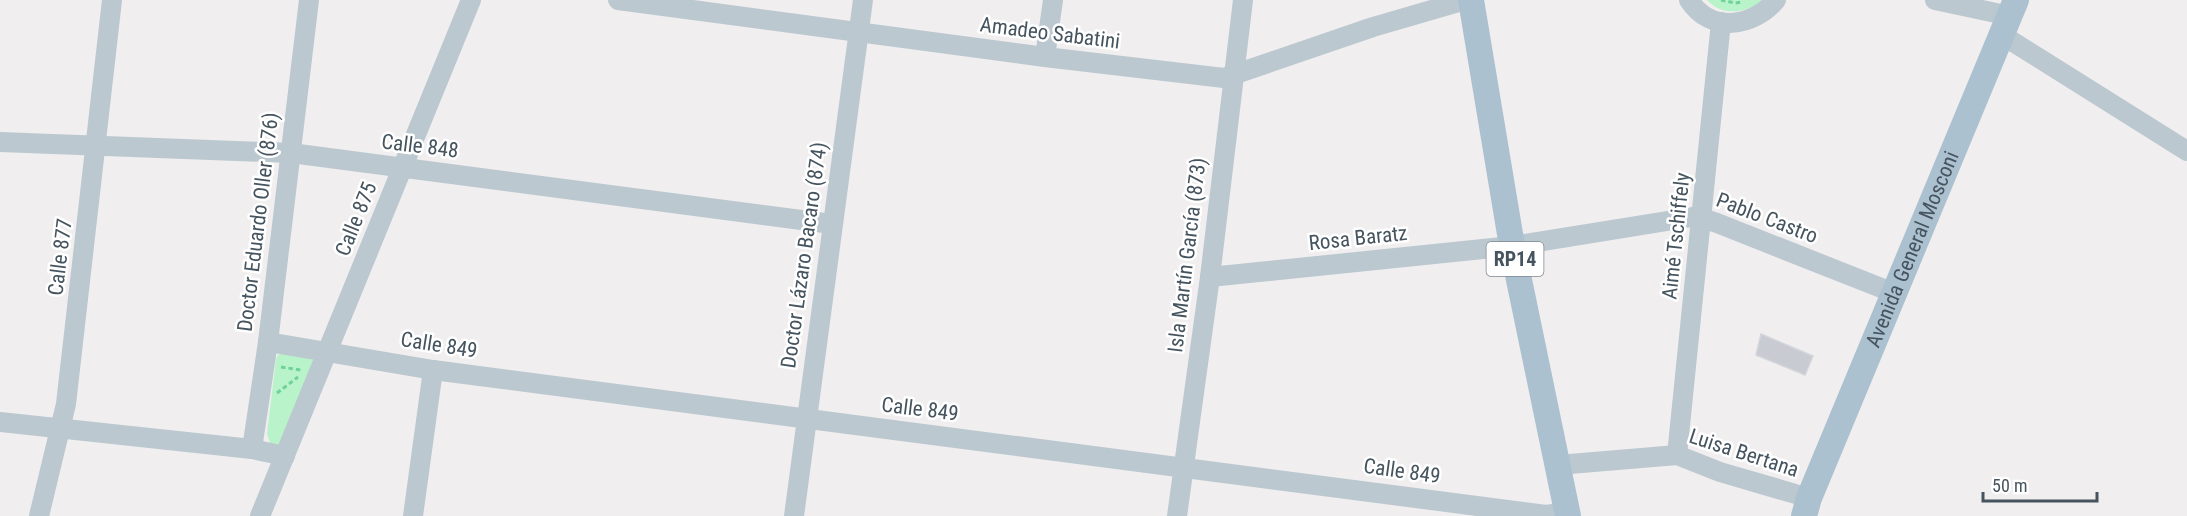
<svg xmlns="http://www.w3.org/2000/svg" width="2187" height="516" font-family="'Roboto Condensed',sans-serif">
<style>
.green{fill:#b9f3ca}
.building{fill:#c8ccd2;stroke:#d2d5db;stroke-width:1.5}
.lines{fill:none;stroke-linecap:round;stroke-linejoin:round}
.path{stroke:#6fd399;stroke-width:3;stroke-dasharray:4.5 3;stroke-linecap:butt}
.minor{stroke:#bbc8cf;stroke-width:20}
.major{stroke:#acc1d0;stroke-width:26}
.labels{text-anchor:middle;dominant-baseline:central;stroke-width:5;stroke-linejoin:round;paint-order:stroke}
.shield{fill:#fff;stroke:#7d878e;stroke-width:1.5}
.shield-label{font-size:20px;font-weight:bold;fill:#45545e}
.street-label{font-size:21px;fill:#45545e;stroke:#fff}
</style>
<rect width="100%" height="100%" fill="#f1eeef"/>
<g class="green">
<path d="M1707 0H1764C1747 12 1724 18 1707 0Z"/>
<polygon points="282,353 311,357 314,362 281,446 270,443 267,434 276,359 278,355"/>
</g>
<polygon class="building" points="1761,334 1813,356 1805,375 1756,355"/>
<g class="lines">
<g class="path">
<polyline points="1721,0 1735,3 1742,2"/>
<polyline points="281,367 301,370"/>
<polyline points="277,393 298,377"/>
</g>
<g class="minor">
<polyline points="618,0 1045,57 1224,78 1373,27 1466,0"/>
<path d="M1689 0C1711 34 1753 27 1776 0"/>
<polyline points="1935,0 2010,16"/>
<polyline points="2002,35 2187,151"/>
<polyline points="1045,57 1053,0"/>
<polyline points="0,142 291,153 832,224"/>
<polyline points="1210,277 1512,246 1692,217 1702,218 1717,223 1894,293"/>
<polyline points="268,342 433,370 1546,515 1567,512"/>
<polyline points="0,422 252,449 285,456"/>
<polyline points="252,449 268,342 309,0"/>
<polyline points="1677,455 1721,22"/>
<polyline points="1558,465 1677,455 1720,472 1809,498"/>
<polyline points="39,516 66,404 112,0"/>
<polyline points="260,516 471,0"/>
<polyline points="413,516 433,370"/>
<polyline points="794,516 863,0"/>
<polyline points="1177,516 1210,277 1243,0"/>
</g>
<g class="major">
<polyline points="1471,0 1512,246 1568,516"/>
<path id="s1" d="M1804 516 1809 498 2016 0"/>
</g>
</g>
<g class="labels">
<rect class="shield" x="1486.5" y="242" width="57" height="34" rx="4.5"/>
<g class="shield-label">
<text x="1515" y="259">RP14</text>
</g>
<g class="street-label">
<text transform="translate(1050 33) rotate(7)">Amadeo Sabatini</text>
<text transform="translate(420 146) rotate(7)">Calle 848</text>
<text transform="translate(1767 218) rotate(21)">Pablo Castro</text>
<text transform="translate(356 219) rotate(-68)">Calle 875</text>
<text transform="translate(258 222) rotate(-83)">Doctor Eduardo Oller (876)</text>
<text transform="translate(1676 236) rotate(-84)">Aimé Tschiffely</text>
<text transform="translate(1358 238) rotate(-6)">Rosa Baratz</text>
<text stroke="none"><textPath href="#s1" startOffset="288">Avenida General Mosconi</textPath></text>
<text transform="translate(804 255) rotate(-82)">Doctor Lázaro Bacaro (874)</text>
<text transform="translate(1187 255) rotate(-83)">Isla Martín García (873)</text>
<text transform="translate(60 257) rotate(-83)">Calle 877</text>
<text transform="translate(439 345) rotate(9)">Calle 849</text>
<text transform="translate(920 409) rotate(7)">Calle 849</text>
<text transform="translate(1744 453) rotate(18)">Luisa Bertana</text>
<text transform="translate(1402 471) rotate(8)">Calle 849</text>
</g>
</g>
<path d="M1983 492v9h114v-9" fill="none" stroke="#45545e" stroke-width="3"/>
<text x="1992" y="492" font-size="18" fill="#45545e" stroke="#ffffff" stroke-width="4.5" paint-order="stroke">50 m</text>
</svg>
